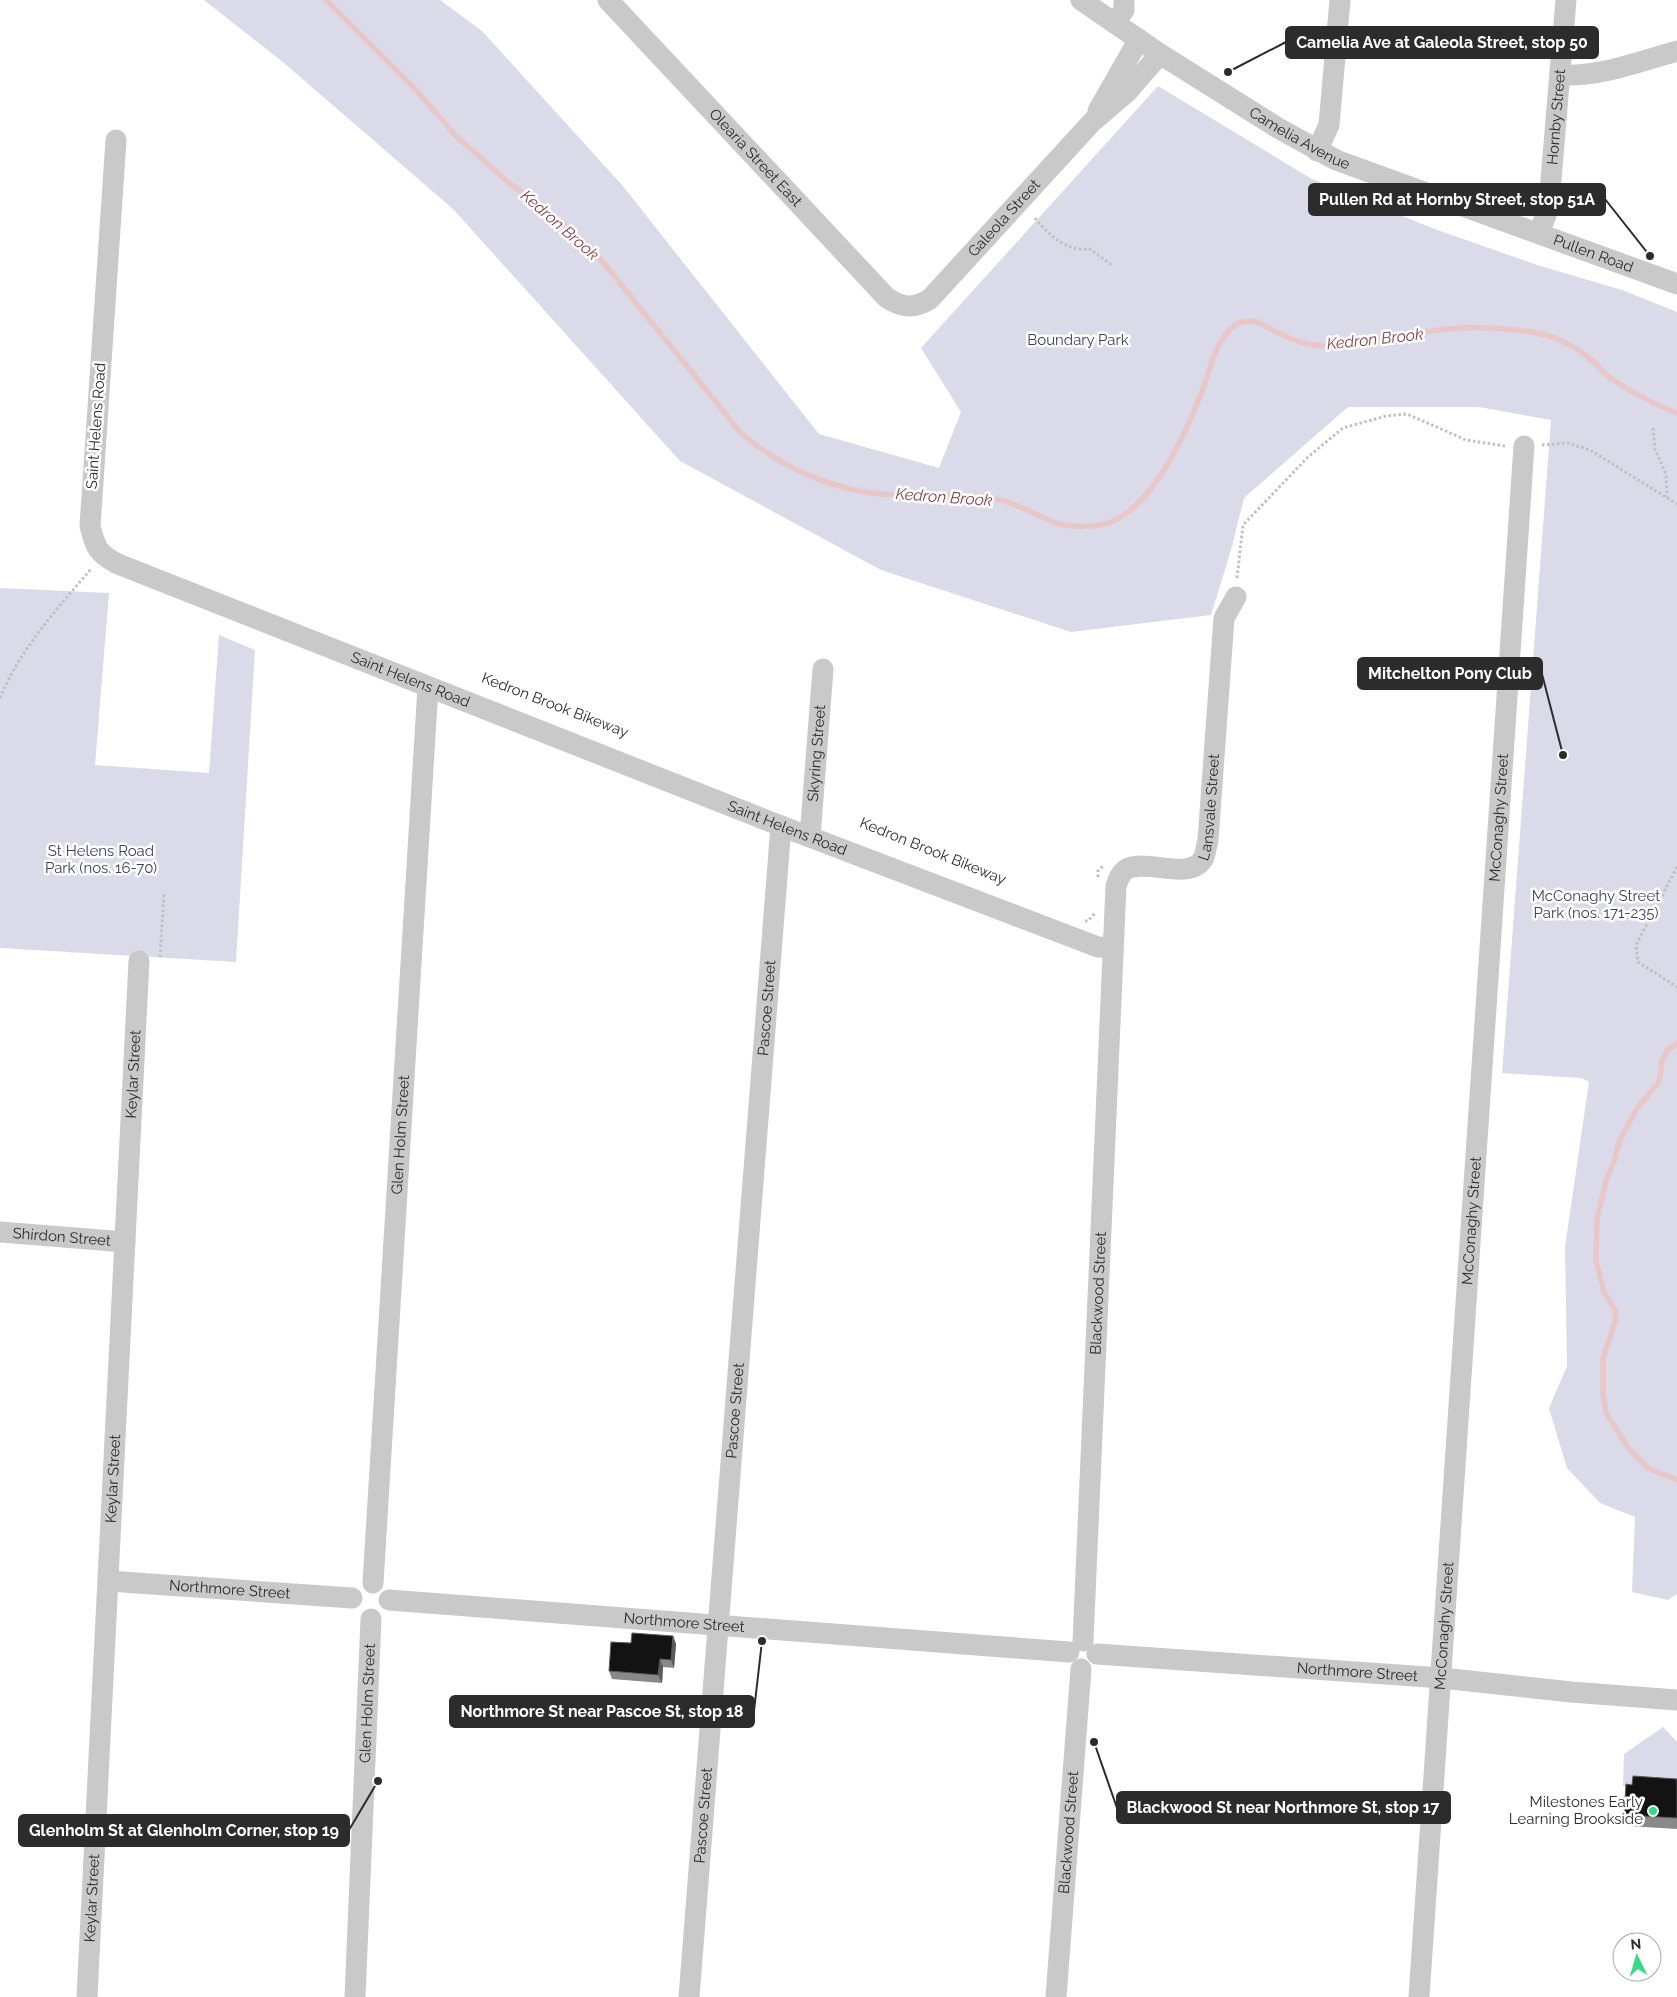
<svg xmlns="http://www.w3.org/2000/svg" width="1677" height="1997" font-family="Raleway,sans-serif">
<style>
.green{fill:#dbdae9}
.lines{fill:none;stroke-linecap:round;stroke-linejoin:round}
.stream{stroke:#e8c7c8;stroke-width:5.5}
.path{stroke:#c0c0c0;stroke-width:3;stroke-dasharray:2.5 2.5;stroke-linecap:butt}
.minor{stroke:#c9c9c9;stroke-width:21}
.wall{fill:#898989}
.shaded-wall{fill:#5a5a5a}
.building{fill:#131313;stroke:#5a5a5a}
.poi-dot{fill:#39d88a;stroke:#fff;stroke-width:2}
.labels{text-anchor:middle;dominant-baseline:central;stroke-width:5;stroke-linejoin:round;paint-order:stroke}
.street-label{font-size:15px;fill:#2c2c2c;stroke:#fff}
.park-label{font-size:15px;fill:#423d64;stroke:#fff}
.poi-label{font-size:15px;fill:#2c2c2c;stroke:#fff;text-anchor:end}
.water-label{font-size:16px;font-style:italic;fill:#884042;stroke:#fff}
.leader{fill:none;stroke:#2c2c2c;stroke-width:2}
.callout-dot{fill:#2c2c2c;stroke:#fff;stroke-width:2}
.callout{fill:#2c2c2c;stroke:#2c2c2c;stroke-width:2}
.callout-label{font-size:16px;text-anchor:middle;font-weight:bold;fill:#fff}
</style>
<rect width="100%" height="100%" fill="#fff"/>
<g class="green">
<polygon points="204,0 440,0 482,31 622,185 819,434 939,468 961,412 921,348 1158,86 1312,179 1432,228 1537,265 1622,290 1677,312 1677,1594 1668,1600 1632,1592 1635,1517 1600,1503 1567,1468 1549,1408 1567,1366 1565,1247 1589,1082 1582,1078 1502,1073 1551,420 1479,407 1348,407 1244,498 1231,550 1211,615 1071,632 881,570 680,461 453,209 284,63"/>
<polygon points="0,588 109,593 95,765 209,773 219,635 255,650 236,962 0,948"/>
<polygon points="1663,1727 1677,1742 1677,1790 1623,1786 1624,1754"/>
</g>
<g class="lines">
<g class="stream">
<path d="M326 0 416 90 456 136 508 182 566 226 594 251 740 432C782 469 838 493 895 495 928 496 961 494 994 499 1015 502 1038 516 1058 524 1073 527 1095 528 1111 522 1153 505 1185 435 1201 394 1210 372 1214 341 1234 326 1240 321 1247 321 1255 321 1274 330 1294 343 1315 345 1350 349 1386 339 1420 333 1458 326 1499 326 1537 333 1555 336 1577 347 1591 360 1598 365 1603 373 1610 378 1632 392 1653 404 1677 413"/>
<polyline points="1677,1043 1667,1051 1662,1061 1659,1082 1637,1108 1619,1142 1615,1159 1606,1181 1597,1219 1596,1260 1604,1292 1615,1310 1616,1319 1603,1358 1603,1394 1606,1413 1629,1449 1648,1468 1677,1480"/>
</g>
<g class="path">
<path d="M1035 218C1049 235 1066 252 1090 249L1113 266"/>
<polyline points="1653,428 1655,449 1666,474 1667,497"/>
<polyline points="1542,445 1568,443 1590,450 1677,504"/>
<polyline points="1237,578 1243,525 1308,457 1343,428 1386,416 1407,414 1466,440 1505,446"/>
<path d="M0 698C20 649 57 609 91 569"/>
<polyline points="1677,867 1636,945 1638,962 1677,987"/>
<polyline points="1098,877 1098,871 1103,866"/>
<polyline points="1085,921 1088,921 1095,913"/>
<polyline points="160,957 164,893"/>
</g>
<g class="minor">
<path id="s1" d="M608 0 887 298C903 308 914 309 930 299L1092 122 1127 92 1160 54"/>
<path id="s2" d="M1081 0 1160 54 1278 128 1336 160 1677 284"/>
<polyline points="1115,23 1124,10 1124,0"/>
<path d="M1560 75C1600 77 1638 62 1677 51"/>
<polyline points="1098,111 1139,39"/>
<path id="s3" d="M116 140 90 526C95 547 98 554 118 564L781 826 1098 947 1113 948"/>
<polyline points="1317,151 1329,125 1340,0"/>
<path id="s4" d="M1539 233 1546 215 1550 192 1566 0"/>
<path id="s5" d="M810 837 823 669"/>
<path id="s6" d="M0 1232 125 1242"/>
<path id="s7" d="M108 1581 352 1598"/>
<path id="s8" d="M373 1583 428 687"/>
<path id="s9" d="M389 1600 1069 1652"/>
<path id="s10" d="M1083 1641 1116 886C1118 880 1120 874 1125 870 1144 857 1189 882 1203 859 1206 854 1206 846 1208 840L1224 618 1236 597"/>
<path id="s11" d="M1097 1654 1442 1678 1571 1692 1677 1700"/>
<path id="s12" d="M87 1997 139 961"/>
<path id="s13" d="M355 1997 371 1619"/>
<path id="s14" d="M689 1997 781 826"/>
<path id="s15" d="M1056 1997 1081 1669"/>
<path id="s16" d="M1419 1997 1524 446"/>
</g>
</g>
<g class="wall">
<polygon points="673,1636 676,1644 674,1668 663,1667 662,1683 612,1679 609,1671 631,1643"/>
<polygon points="1677,1779 1677,1829 1628,1826 1624,1815 1632,1785"/>
</g>
<g class="shaded-wall">
<polygon points="673,1636 676,1644 674,1668 671,1660"/>
<polygon points="660,1659 663,1667 662,1683 658,1675"/>
</g>
<g class="building">
<polygon points="632,1633 673,1636 671,1660 660,1659 658,1675 609,1671 611,1642 631,1643"/>
<polygon points="1633,1776 1677,1779 1677,1818 1624,1815 1626,1784 1632,1785"/>
</g>
<circle class="poi-dot" cx="1653" cy="1811" r="5"/>
<g class="labels">
<g class="street-label">
<text stroke="none"><textPath href="#s4" startOffset="118">Hornby Street</textPath></text>
<text stroke="none"><textPath href="#s2" startOffset="259">Camelia Avenue</textPath></text>
<text stroke="none"><textPath href="#s1" startOffset="216">Olearia Street East</textPath></text>
<text stroke="none"><textPath href="#s1" startOffset="564">Galeola Street</textPath></text>
<text stroke="none"><textPath href="#s2" startOffset="575">Pullen Road</textPath></text>
<text transform="translate(96 426) rotate(-86)">Saint Helens Road</text>
<text stroke="none"><textPath href="#s3" startOffset="751">Saint Helens Road</textPath></text>
<text transform="translate(555 705) rotate(21)">Kedron Brook Bikeway</text>
<text stroke="none"><textPath href="#s5" startOffset="84">Skyring Street</textPath></text>
<text stroke="none"><textPath href="#s10" startOffset="909">Lansvale Street</textPath></text>
<text stroke="none"><textPath href="#s16" startOffset="1182">McConaghy Street</textPath></text>
<text stroke="none"><textPath href="#s3" startOffset="1156">Saint Helens Road</textPath></text>
<text transform="translate(933 851) rotate(22)">Kedron Brook Bikeway</text>
<text stroke="none"><textPath href="#s14" startOffset="992">Pascoe Street</textPath></text>
<text stroke="none"><textPath href="#s12" startOffset="924">Keylar Street</textPath></text>
<text stroke="none"><textPath href="#s8" startOffset="449">Glen Holm Street</textPath></text>
<text stroke="none"><textPath href="#s16" startOffset="778">McConaghy Street</textPath></text>
<text stroke="none"><textPath href="#s6" startOffset="62">Shirdon Street</textPath></text>
<text stroke="none"><textPath href="#s10" startOffset="348">Blackwood Street</textPath></text>
<text stroke="none"><textPath href="#s14" startOffset="588">Pascoe Street</textPath></text>
<text stroke="none"><textPath href="#s12" startOffset="519">Keylar Street</textPath></text>
<text stroke="none"><textPath href="#s7" startOffset="122">Northmore Street</textPath></text>
<text stroke="none"><textPath href="#s9" startOffset="296">Northmore Street</textPath></text>
<text stroke="none"><textPath href="#s16" startOffset="372">McConaghy Street</textPath></text>
<text stroke="none"><textPath href="#s11" startOffset="261">Northmore Street</textPath></text>
<text stroke="none"><textPath href="#s13" startOffset="294">Glen Holm Street</textPath></text>
<text stroke="none"><textPath href="#s14" startOffset="182">Pascoe Street</textPath></text>
<text stroke="none"><textPath href="#s15" startOffset="165">Blackwood Street</textPath></text>
<text stroke="none"><textPath href="#s12" startOffset="99">Keylar Street</textPath></text>
</g>
<g class="park-label">
<text x="1078" y="340">Boundary Park</text>
<text x="101" y="851">St Helens Road<tspan x="101" dy="17">Park (nos. 16-70)</tspan></text>
<text x="1596" y="896">McConaghy Street<tspan x="1596" dy="17">Park (nos. 171-235)</tspan></text>
</g>
<g class="poi-label">
<text x="1643" y="1802">Milestones Early<tspan x="1643" dy="17">Learning Brookside</tspan></text>
</g>
<g class="water-label">
<text transform="translate(560 225) rotate(41)">Kedron Brook</text>
<text transform="translate(1375 339) rotate(-6)">Kedron Brook</text>
<text transform="translate(944 497) rotate(4)">Kedron Brook</text>
</g>
</g>
<path class="leader" d="M1228 72L1286 42M1650 256L1605 199M1563 755L1542 674M762 1641L754 1711M1094 1742L1117 1808M378 1781L349 1830"/>
<g class="callout-dot">
<circle cx="1228" cy="72" r="5"/>
<circle cx="1650" cy="256" r="5"/>
<circle cx="1563" cy="755" r="5"/>
<circle cx="762" cy="1641" r="5"/>
<circle cx="1094" cy="1742" r="5"/>
<circle cx="378" cy="1781" r="5"/>
</g>
<g class="callout">
<rect x="1286" y="27" width="312" height="31" rx="5"/>
<rect x="1309" y="184" width="296" height="31" rx="5"/>
<rect x="1358" y="658" width="184" height="31" rx="5"/>
<rect x="450" y="1696" width="304" height="31" rx="5"/>
<rect x="1117" y="1792" width="333" height="31" rx="5"/>
<rect x="19" y="1815" width="330" height="31" rx="5"/>
</g>
<g class="callout-label">
<text x="1442" y="48">Camelia Ave at Galeola Street, stop 50</text>
<text x="1457" y="205">Pullen Rd at Hornby Street, stop 51A</text>
<text x="1450" y="679">Mitchelton Pony Club</text>
<text x="602" y="1717">Northmore St near Pascoe St, stop 18</text>
<text x="1283" y="1813">Blackwood St near Northmore St, stop 17</text>
<text x="184" y="1836">Glenholm St at Glenholm Corner, stop 19</text>
</g>
<g transform="translate(1637 1957) rotate(355)"><circle r="24" fill="#ffffff" stroke="#ababab"/>
<path d="M0-4L9 19L0 12L-9 19Z" fill="#39d88a"/>
<text y="-8" font-size="14" font-weight="bold" text-anchor="middle" fill="#2c2c2c">N</text>
</g>
</svg>
